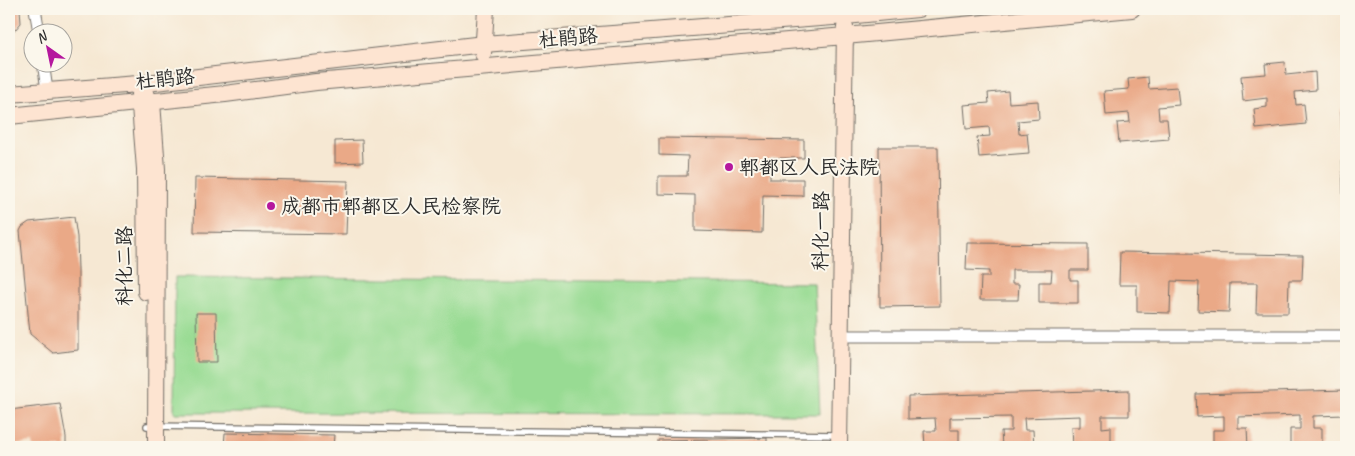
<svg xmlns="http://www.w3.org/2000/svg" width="1355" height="456" font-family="Caveat,'LXGW WenKai TC',sans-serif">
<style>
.green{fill:#98db93;stroke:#62835f}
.building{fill:#eaa987}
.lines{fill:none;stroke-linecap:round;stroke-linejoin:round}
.lane-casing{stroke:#726d66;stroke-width:8}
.street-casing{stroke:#726d66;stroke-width:13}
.secondary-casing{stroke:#726d66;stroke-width:18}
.lane{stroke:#fff;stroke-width:5.5}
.street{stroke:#fff;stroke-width:11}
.secondary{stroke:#fde4d1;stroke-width:16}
.poi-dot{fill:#b5179e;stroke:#fbf7ec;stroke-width:2}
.labels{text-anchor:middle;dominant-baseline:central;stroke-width:4;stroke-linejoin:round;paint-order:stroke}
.street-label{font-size:20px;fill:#2b2b2b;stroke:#fbf7ec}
.poi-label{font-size:20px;fill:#2b2b2b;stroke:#fbf7ec;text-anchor:start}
</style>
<rect width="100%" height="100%" fill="#fbf7ec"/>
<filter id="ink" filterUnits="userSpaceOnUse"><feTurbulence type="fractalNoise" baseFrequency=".02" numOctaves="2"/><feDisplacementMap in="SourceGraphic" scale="10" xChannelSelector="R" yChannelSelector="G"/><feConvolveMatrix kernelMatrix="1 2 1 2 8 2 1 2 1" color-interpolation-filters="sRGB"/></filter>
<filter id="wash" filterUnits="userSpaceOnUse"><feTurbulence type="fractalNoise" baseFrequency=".0096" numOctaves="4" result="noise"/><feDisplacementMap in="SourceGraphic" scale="20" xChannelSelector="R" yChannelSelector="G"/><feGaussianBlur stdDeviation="1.12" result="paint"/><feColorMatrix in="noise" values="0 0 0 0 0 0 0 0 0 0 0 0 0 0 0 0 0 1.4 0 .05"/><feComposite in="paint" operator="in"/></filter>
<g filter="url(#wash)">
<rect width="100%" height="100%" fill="#f6e8d3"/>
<polygon class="green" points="175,277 814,283 820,414 174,413"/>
<g id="blocks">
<g class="building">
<polygon points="9,9 20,9 21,23 9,37"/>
<polygon points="1285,62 1286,75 1315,72 1316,90 1295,92 1296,105 1304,104 1306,124 1256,129 1254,109 1267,107 1267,98 1243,101 1241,76 1266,74 1265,64"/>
<polygon points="1148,77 1149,89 1177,87 1179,105 1158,107 1159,119 1167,119 1169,139 1119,143 1117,123 1130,122 1129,113 1106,115 1104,91 1129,89 1128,79"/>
<polygon points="1008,91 1009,103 1038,101 1039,119 1018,121 1019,134 1027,133 1029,153 979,157 977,137 990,136 989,127 966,129 964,105 989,103 988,93"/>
<polygon points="1341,109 1346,109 1346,291 1345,291"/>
<polygon points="659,138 804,140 804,158 770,158 770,179 803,179 803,196 763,195 762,233 695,231 695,195 658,194 658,176 687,176 688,156 659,155"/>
<polygon points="362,140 363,162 335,163 335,141"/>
<polygon points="879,147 938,147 940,306 880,307"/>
<polygon points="195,178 348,181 346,234 194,232"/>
<polygon points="74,217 77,237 78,270 78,350 53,353 30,334 20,231 22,227 29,222"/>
<polygon points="967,243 1088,244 1088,270 1070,270 1070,280 1078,280 1078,303 1039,303 1039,282 1051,282 1052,270 1012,270 1012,284 1019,284 1018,300 980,300 981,277 989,277 989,271 966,270"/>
<polygon points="1120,252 1303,255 1302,280 1289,280 1288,313 1256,313 1257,283 1230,283 1229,312 1198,311 1199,282 1171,281 1170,313 1137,312 1137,285 1119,285"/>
<polygon points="196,313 216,313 217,362 197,362"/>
<polygon points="1129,390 1129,416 1102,416 1102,428 1111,427 1111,447 1072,447 1071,427 1080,427 1080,416 1024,418 1025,430 1033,430 1034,447 1002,447 1001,431 1011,431 1011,417 950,418 950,430 959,430 959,447 925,447 924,431 936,431 935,418 908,419 908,396"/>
<polygon points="1346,390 1346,415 1313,416 1313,428 1322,428 1322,447 1290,447 1290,429 1300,429 1300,415 1238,417 1238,428 1247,428 1248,447 1213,447 1213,430 1224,430 1224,416 1197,417 1196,394"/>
<polygon points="60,404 66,437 66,447 33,447 33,443 14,445 14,447 9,447 9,410"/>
<polygon points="225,433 334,435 333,447 224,447"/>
<polygon points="767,438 767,447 658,447 658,440"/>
</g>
</g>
</g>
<g filter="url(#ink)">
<use href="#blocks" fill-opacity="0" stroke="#726d66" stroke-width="1"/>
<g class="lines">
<g class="lane-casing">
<polyline id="lane" points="147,426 837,435"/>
</g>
<g class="street-casing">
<g id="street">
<polyline points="35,9 39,32"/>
<polyline points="43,62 47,90"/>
<polyline points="840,336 1346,336"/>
</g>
</g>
<g class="secondary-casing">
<g id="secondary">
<polyline points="483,54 486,9"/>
<polyline points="9,94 138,84 484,44 846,16 918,9"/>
<polyline points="139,94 145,169 146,292"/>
<polyline points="145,94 152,102 157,169 156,447"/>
<polyline points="9,116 225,94 316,82 845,36 1132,9"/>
<polyline points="839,447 845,27"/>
</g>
</g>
<use href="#lane" class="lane"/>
<use href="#street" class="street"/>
<use href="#secondary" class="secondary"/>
</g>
</g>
<g class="poi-dot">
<circle cx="729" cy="167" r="5"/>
<circle cx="271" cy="206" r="5"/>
</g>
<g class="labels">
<g class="street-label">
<text transform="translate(568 38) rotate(-5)">杜鹃路</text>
<text transform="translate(165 79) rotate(-6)">杜鹃路</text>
<text transform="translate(821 231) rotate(-89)">科化一路</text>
<text transform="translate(124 266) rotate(-90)">科化二路</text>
</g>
<g class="poi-label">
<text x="739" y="167">郫都区人民法院</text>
<text x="281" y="206">成都市郫都区人民检察院</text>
</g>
</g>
<rect width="1355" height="456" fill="none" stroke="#fbf7ec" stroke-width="30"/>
<g transform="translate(48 48) rotate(327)"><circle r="24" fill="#fbf7ec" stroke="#a8a59f"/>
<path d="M0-4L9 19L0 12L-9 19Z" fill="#b5179e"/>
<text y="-8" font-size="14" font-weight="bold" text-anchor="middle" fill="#2b2b2b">N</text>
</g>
</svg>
